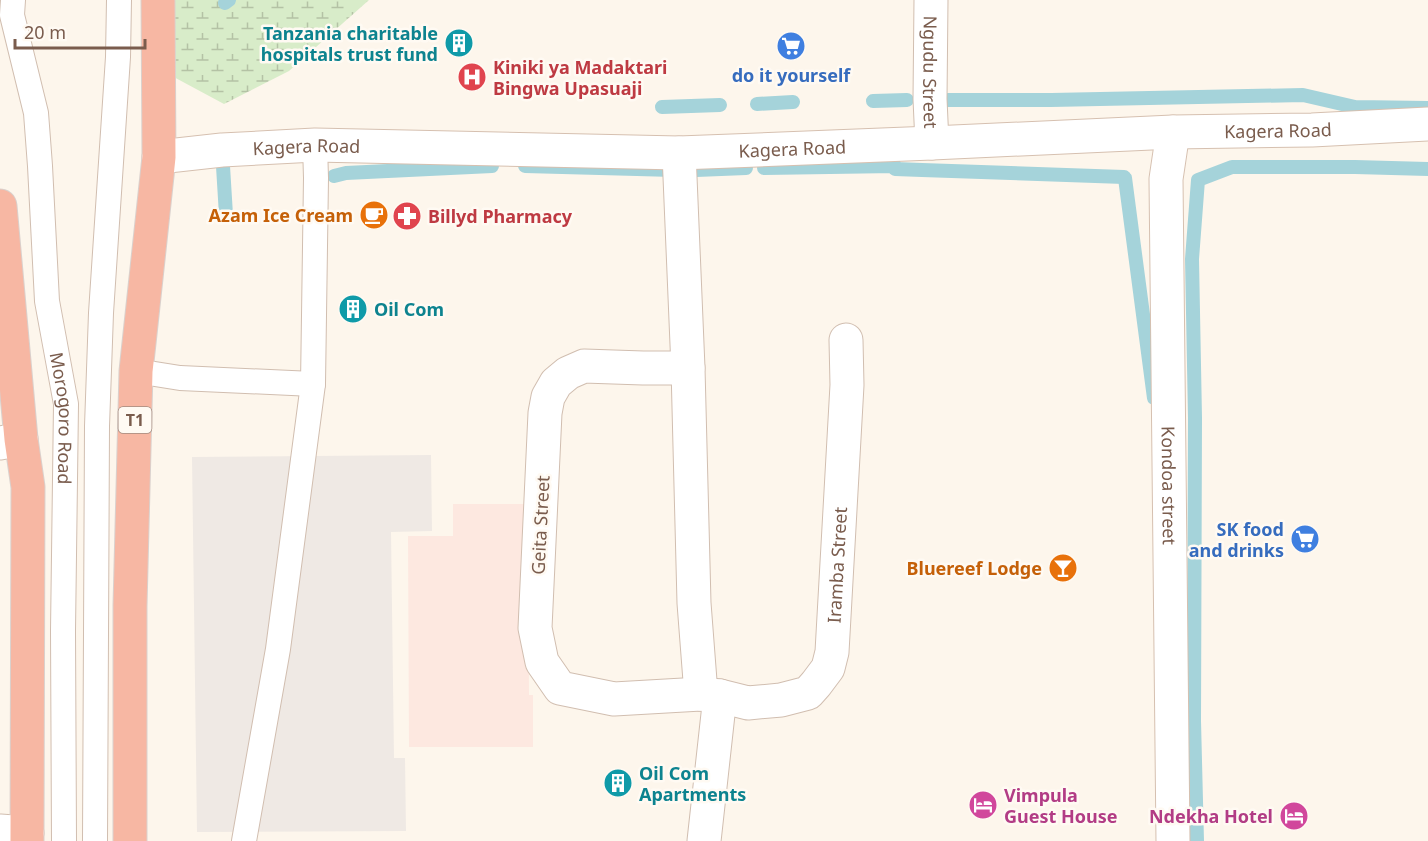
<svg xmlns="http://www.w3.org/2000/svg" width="1428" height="841" font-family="'Noto Sans',sans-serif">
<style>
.commercial{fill:#fde8e0}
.industrial{fill:#efe9e4}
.wetland{fill:url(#wetland-marsh)}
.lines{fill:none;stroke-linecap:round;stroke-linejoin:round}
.stream{stroke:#a5d3da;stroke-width:14}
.lane-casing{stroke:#d1beb0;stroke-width:26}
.street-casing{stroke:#d1beb0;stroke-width:35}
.secondary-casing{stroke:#d6c0b0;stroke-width:35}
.highway-casing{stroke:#dad1cd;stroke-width:35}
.lane{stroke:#fff;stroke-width:24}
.street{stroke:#fff;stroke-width:33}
.secondary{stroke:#fff;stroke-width:33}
.highway{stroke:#f7b7a3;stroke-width:33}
.labels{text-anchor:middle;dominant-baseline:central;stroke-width:5;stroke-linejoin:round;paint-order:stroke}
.shield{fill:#fffaf3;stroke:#a28b7f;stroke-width:1.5}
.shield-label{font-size:16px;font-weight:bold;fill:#7a5c4d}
.culture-label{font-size:18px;font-weight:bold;fill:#0d838f;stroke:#fffaf3;text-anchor:start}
.health-label{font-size:18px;font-weight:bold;fill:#be3a42;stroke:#fffaf3;text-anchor:start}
.street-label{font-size:18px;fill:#7a5c4d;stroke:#fffaf3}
.shop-label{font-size:18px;font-weight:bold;fill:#366cbe;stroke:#fffaf3}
.food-label{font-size:18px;font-weight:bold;fill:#c56008;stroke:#fffaf3;text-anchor:end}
.hotel-label{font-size:18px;font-weight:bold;fill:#b23c85;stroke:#fffaf3;text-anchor:start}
</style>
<defs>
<pattern id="wetland-marsh" width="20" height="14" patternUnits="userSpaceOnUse" patternTransform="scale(1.5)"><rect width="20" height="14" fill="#d8ecc9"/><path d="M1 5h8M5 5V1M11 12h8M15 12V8" fill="none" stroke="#b4c2a5"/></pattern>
</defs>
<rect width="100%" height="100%" fill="#fdf6ec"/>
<polygon class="commercial" points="453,504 528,504 529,695 533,695 533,747 409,747 408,536 453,536"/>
<polygon class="industrial" points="431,455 432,531 391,532 394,758 405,758 406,831 197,832 192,457"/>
<polygon class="wetland" points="173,0 369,0 289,71 224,104 170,75"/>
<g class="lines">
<g class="stream">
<polyline points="225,3 229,0"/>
<polyline points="948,100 1051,100 1303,95 1355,107 1428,108"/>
<polyline points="873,101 907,100"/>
<polyline points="757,104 793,102"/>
<polyline points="662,107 720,105"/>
<polyline points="222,150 226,215"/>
<polyline points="525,166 674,170"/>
<polyline points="764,168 895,166 895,169 922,170 1124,177"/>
<polyline points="696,170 746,168"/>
<polyline points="334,176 346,173 492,166"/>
<polyline points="1125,178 1154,398"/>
<polyline points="1197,841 1194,721 1195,418 1192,259 1198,180 1232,167 1355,167 1428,169"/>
</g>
<g class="lane-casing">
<g id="lane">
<path id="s1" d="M13 0 12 15 36 113 40 166 47 301 66 404 63 631 64 841"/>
<polyline points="136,371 180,378 313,384"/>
<polyline points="95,841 97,426 101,313 118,57 119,0"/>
<polyline points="244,841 278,649 313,384 316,178 315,145"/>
</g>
</g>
<g class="street-casing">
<g id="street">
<path id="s2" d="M931 0 930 99 932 143"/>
<polyline points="679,153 688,368 694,603 701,694"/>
<path id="s3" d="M688 368H643L584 366 568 373 556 383 548 397 545 413 535 628 542 662 560 688 614 699 701 694 720 696 748 703 781 700 808 693 816 684 828 668 832 652 847 385 846 340"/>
<polyline points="0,443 21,439"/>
<polyline points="0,831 27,833"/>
<polyline points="704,841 720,696"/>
</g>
</g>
<g class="secondary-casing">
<g id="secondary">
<path id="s4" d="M1173 132 1166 179 1173 841"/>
<path id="s5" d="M159 157 222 150 315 145 679 153 932 143 1173 132 1312 130 1428 124"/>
</g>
</g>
<g class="highway-casing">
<g id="highway">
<polyline points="0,206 21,439 28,487 27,841"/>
<polyline points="130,841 130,606 136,371 159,157 158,0"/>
</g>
</g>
<use href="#lane" class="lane"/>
<use href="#street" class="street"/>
<use href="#secondary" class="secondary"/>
<use href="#highway" class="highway"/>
</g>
<defs>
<g id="building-disc" transform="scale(1.5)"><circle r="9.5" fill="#0f9aa8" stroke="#fffaf3"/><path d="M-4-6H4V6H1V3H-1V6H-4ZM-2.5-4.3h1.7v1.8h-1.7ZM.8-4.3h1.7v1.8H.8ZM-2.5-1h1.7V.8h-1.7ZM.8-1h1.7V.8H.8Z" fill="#fff"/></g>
<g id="supermarket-disc" transform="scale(1.5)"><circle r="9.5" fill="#3f7fe0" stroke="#fffaf3"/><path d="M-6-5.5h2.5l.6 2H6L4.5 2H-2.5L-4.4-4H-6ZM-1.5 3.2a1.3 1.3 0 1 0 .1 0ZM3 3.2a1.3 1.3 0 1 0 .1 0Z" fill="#fff"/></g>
<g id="hospital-disc" transform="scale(1.5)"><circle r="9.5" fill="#e0444e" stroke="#fffaf3"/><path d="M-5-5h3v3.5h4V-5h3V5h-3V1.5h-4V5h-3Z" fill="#fff"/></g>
<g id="cafe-disc" transform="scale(1.5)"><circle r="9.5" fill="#e8710a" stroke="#fffaf3"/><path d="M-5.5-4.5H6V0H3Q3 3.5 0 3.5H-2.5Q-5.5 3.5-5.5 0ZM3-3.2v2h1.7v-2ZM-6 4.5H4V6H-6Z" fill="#fff"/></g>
<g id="pharmacy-disc" transform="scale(1.5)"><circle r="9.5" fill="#e0444e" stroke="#fffaf3"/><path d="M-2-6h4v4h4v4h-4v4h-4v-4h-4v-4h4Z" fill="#fff"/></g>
<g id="bar-disc" transform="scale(1.5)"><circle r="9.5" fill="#e8710a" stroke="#fffaf3"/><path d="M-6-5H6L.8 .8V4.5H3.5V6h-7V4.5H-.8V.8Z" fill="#fff"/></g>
<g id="hotel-disc" transform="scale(1.5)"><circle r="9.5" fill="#d1479c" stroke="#fffaf3"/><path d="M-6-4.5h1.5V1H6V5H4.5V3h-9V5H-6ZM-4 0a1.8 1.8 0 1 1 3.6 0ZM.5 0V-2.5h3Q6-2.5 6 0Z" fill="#fff"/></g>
</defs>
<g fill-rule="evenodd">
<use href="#building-disc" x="459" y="43"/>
<use href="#supermarket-disc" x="791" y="46"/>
<use href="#hospital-disc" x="472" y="77"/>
<use href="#cafe-disc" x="374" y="215"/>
<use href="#pharmacy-disc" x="407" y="216"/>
<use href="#building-disc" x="353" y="309"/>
<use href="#supermarket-disc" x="1305" y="539"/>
<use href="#bar-disc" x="1063" y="568"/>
<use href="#building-disc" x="618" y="783"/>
<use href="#hotel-disc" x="983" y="805"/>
<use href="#hotel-disc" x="1294" y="816"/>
</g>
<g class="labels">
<rect class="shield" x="118.5" y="407" width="33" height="26" rx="4.5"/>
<g class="shield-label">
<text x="135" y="420">T1</text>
</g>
<g class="culture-label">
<text x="438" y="33" text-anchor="end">Tanzania charitable<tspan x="438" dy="21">hospitals trust fund</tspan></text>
<text x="374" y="309">Oil Com</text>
<text x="639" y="773">Oil Com<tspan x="639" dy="21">Apartments</tspan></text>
</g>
<g class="health-label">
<text x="493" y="67">Kiniki ya Madaktari<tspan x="493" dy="21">Bingwa Upasuaji</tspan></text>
<text x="428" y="216">Billyd Pharmacy</text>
</g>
<g class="street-label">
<text stroke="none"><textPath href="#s2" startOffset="72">Ngudu Street</textPath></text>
<text stroke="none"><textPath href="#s5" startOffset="1120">Kagera Road</textPath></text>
<text stroke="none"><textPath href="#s5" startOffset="148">Kagera Road</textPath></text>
<text stroke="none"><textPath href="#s5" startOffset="634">Kagera Road</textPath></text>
<text stroke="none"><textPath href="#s1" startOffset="423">Morogoro Road</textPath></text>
<text stroke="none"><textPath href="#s4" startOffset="354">Kondoa street</textPath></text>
<text transform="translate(540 525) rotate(-87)">Geita Street</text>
<text stroke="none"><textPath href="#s3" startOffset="838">Iramba Street</textPath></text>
</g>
<g class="shop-label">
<text x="791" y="75">do it yourself</text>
<text x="1284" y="529" text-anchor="end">SK food<tspan x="1284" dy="21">and drinks</tspan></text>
</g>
<g class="food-label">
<text x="353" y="215">Azam Ice Cream</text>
<text x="1042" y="568">Bluereef Lodge</text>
</g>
<g class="hotel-label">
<text x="1004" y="795">Vimpula<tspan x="1004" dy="21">Guest House</tspan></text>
<text x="1273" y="816" text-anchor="end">Ndekha Hotel</text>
</g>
</g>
<path d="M15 39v9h130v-9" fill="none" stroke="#7a5c4d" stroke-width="3"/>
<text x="24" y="39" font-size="18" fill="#7a5c4d" stroke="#fffaf3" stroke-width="4.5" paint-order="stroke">20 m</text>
</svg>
